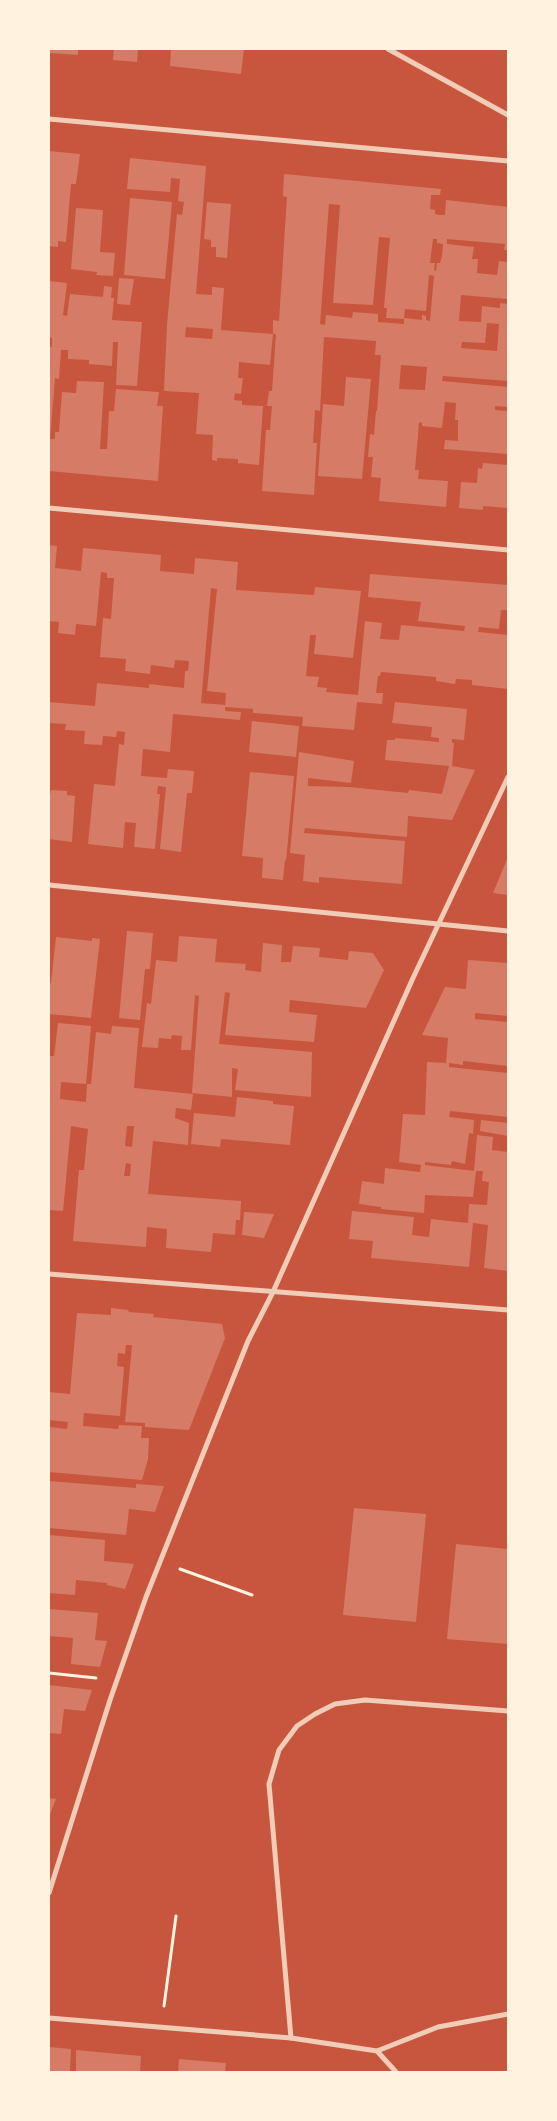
<svg xmlns="http://www.w3.org/2000/svg" width="557" height="2121" font-family="Overpass,sans-serif">
<style>
.building{fill:#d67c66;fill-rule:evenodd}
.lines{fill:none;stroke-linecap:round;stroke-linejoin:round}
.path{stroke:#fff3e0;stroke-width:3}
.minor{stroke:#f1ccb7;stroke-width:5}
</style>
<rect width="100%" height="100%" fill="#c8553d"/>
<g class="building">
<polygon points="49,49 78,49 78,55 49,53"/>
<polygon points="114,49 138,49 137,62 113,60"/>
<polygon points="171,49 244,49 241,74 170,66"/>
<polygon points="49,151 80,154 76,184 71,184 66,242 58,241 58,247 49,246"/>
<path d="M130 158 206 166 196 294 212 295V287L224 288 221 330 273 334 270 365 239 362 238 378H243L241 394 235 393 234 400 242 401V405L263 406 259 465 238 463V459L217 458V461L212 460 213 435 196 434 199 393 164 391 167 325 177 214 182 215 184 202 178 201 180 179 171 178 170 192 127 189ZM186 327 213 329 212 339 185 337Z"/>
<path d="M284 174 441 189 440 195H431L430 209 435 210V214L439 215H445L446 200 508 207V250H504L505 244 447 239V244L474 247 472 259H478L477 273 497 275 499 261 508 262V299L461 295 459 321 481 322 482 306 500 308V303L508 304V381L443 376 442 381 508 387V407L495 406V410L508 411V454L444 449 445 440 458 441V420H455L456 403 445 402 442 428 422 426V423L419 422 415 470H419L418 479 448 481 446 507 379 501 381 478 371 477 373 457H368L370 434 374 435 376 411H377L381 355H375L376 341 324 337 320 411 315 410 313 443H317L314 495 262 491 266 430H270L272 406H267L269 391H272L276 334H273V320L279 321 287 197 283 196ZM329 204 340 205 333 303 373 305 379 237 390 238 384 308H387L386 318 404 319V324L378 322V314L353 312 352 318 326 315 325 325 320 324ZM433 239H437V243L443 244 442 256 440 263H437L436 271 434 270 435 263H430ZM429 275 434 276 430 321 426 320V316L422 315V320L404 318 405 309 426 311ZM487 323 499 324 497 351 461 348 462 342 485 343ZM401 365 427 367 425 390 399 389Z"/>
<polygon points="130,198 172,202 165,279 124,275"/>
<polygon points="207,202 231,204 227,258 216,257 216,247 211,247 211,240 204,239"/>
<polygon points="76,208 103,210 100,252 115,253 113,276 96,275 97,272 71,269"/>
<polygon points="119,278 134,279 130,305 117,304"/>
<polygon points="49,281 67,283 63,315 67,316 70,294 103,297 104,286 112,287 111,298 114,298 112,320 142,322 137,386 116,385 118,342 113,342 112,366 89,364 89,360 68,359 68,350 61,350 59,379 55,378 50,439 55,439 55,432 59,432 62,392 76,393 77,381 104,382 100,449 107,449 109,411 114,411 116,389 159,392 157,406 163,406 158,481 49,471 49,347 52,347 52,338 49,337"/>
<polygon points="346,377 371,379 362,479 318,476 323,404 344,406"/>
<polygon points="483,463 508,465 508,508 483,506 483,510 459,508 461,482 477,483 478,468 482,469"/>
<polygon points="49,545 57,546 55,568 81,571 83,548 161,555 160,571 194,574 195,558 238,562 236,590 314,595 315,587 361,591 353,658 314,654 316,635 310,635 306,676 319,677 317,687 327,688 326,692 358,695 365,621 382,623 380,639 399,640 401,625 464,631 465,626 418,621 421,602 368,597 370,574 508,585 508,610 501,610 499,629 479,627 478,632 508,635 508,689 472,685 472,680 456,679 455,684 436,681 436,677 381,672 380,676 378,676 376,693 383,693 382,704 357,702 354,730 302,726 303,717 253,713 253,709 225,707 226,693 207,691 217,589 211,588 201,703 225,705 225,711 241,712 240,720 173,714 170,752 143,749 141,776 167,778 168,769 194,771 192,793 187,793 181,852 160,849 166,787 158,786 157,794 160,794 155,849 134,847 136,823 125,822 123,848 88,844 94,784 115,786 119,744 124,745 125,732 117,731 116,737 103,736 102,745 84,744 85,731 65,730 66,724 49,723 49,702 95,706 97,683 149,688 149,684 184,688 185,671 188,671 189,661 175,660 174,668 151,665 150,674 125,671 126,659 100,657 103,618 111,619 114,578 107,578 107,573 101,572 96,626 76,624 75,635 58,633 59,622 49,621"/>
<polygon points="395,702 467,709 464,740 452,739 452,743 454,743 452,766 475,770 452,820 408,816 407,837 305,828 304,833 405,841 402,884 319,877 319,883 303,881 305,855 290,853 299,752 354,761 351,783 308,778 308,786 349,787 408,793 409,790 442,794 449,766 385,760 387,740 395,740 395,738 439,742 439,738 431,737 432,727 392,723"/>
<polygon points="252,721 299,726 296,757 249,752"/>
<polygon points="250,772 294,776 286,861 285,860 283,880 262,878 263,858 242,856"/>
<polygon points="51,790 67,791 67,795 75,796 72,842 49,839 49,800"/>
<polygon points="508,857 508,895 493,893"/>
<polygon points="127,931 153,933 150,969 145,969 140,1020 119,1018"/>
<polygon points="179,936 217,939 215,962 246,964 245,970 261,972 263,943 282,945 281,962 291,962 293,946 320,948 319,957 348,960 349,951 373,953 384,970 366,1008 290,1000 289,1012 317,1015 314,1042 225,1035 230,993 225,992 219,1044 312,1052 311,1097 235,1090 238,1069 232,1068 232,1097 192,1093 199,996 195,995 191,1050 181,1050 182,1036 172,1035 171,1039 159,1038 158,1048 142,1047 147,1003 151,1004 156,960 177,962"/>
<polygon points="56,937 92,941 92,938 100,939 91,1018 49,1014 49,984 51,983"/>
<polygon points="468,960 508,963 508,1016 475,1013 475,1019 508,1022 508,1066 463,1061 463,1065 449,1063 449,1067 508,1073 508,1117 450,1111 449,1117 474,1120 473,1134 469,1133 465,1164 452,1161 451,1165 425,1162 425,1165 474,1171 477,1135 493,1137 492,1150 508,1152 508,1271 484,1268 488,1225 473,1223 469,1267 371,1258 373,1241 349,1239 352,1211 414,1217 412,1235 429,1237 431,1219 468,1223 469,1204 487,1205 489,1182 482,1181 483,1171 476,1171 473,1197 425,1195 424,1213 381,1209 381,1207 359,1204 362,1181 384,1184 385,1168 420,1172 421,1165 399,1162 403,1114 425,1115 427,1062 446,1063 448,1038 422,1035 445,987 466,989"/>
<path d="M58 1023 91 1026 86 1084 61 1082 60 1099 86 1102 87 1084H91L96 1032 111 1034 112 1026 139 1028 134 1088 193 1094 191 1110 176 1108 175 1118 189 1123 188 1145 153 1141 148 1194 241 1201 240 1220H236L235 1235 213 1233 211 1252 166 1248 167 1229 147 1227 146 1247 73 1241 79 1170H84L88 1129 71 1126 63 1211 49 1210V1056H54ZM127 1126H134L132 1147 125 1146ZM126 1163 131 1164 130 1176H124Z"/>
<polygon points="237,1097 273,1101 273,1104 294,1106 290,1145 221,1139 220,1147 191,1144 194,1113 235,1117"/>
<polygon points="481,1120 508,1123 508,1136 480,1131"/>
<polygon points="244,1212 274,1214 264,1238 242,1235"/>
<polygon points="111,1308 128,1310 129,1312 154,1314 153,1317 222,1324 225,1338 189,1430 145,1427 145,1423 125,1422 132,1345 126,1345 125,1354 118,1353 117,1366 124,1367 120,1416 84,1413 83,1426 118,1429 119,1425 142,1426 141,1438 149,1438 148,1459 142,1480 49,1472 49,1427 67,1429 68,1422 49,1420 49,1392 70,1394 77,1313 111,1315"/>
<polygon points="49,1481 136,1488 136,1484 164,1486 155,1512 129,1509 126,1535 49,1528"/>
<polygon points="354,1508 426,1514 416,1622 343,1615"/>
<polygon points="49,1535 105,1540 104,1561 134,1564 125,1589 107,1585 107,1583 76,1580 75,1595 49,1593"/>
<polygon points="456,1544 508,1549 508,1644 447,1639"/>
<polygon points="49,1609 98,1613 95,1640 107,1641 100,1667 71,1664 73,1638 49,1636"/>
<polygon points="49,1685 92,1690 85,1711 64,1709 61,1734 49,1733"/>
<polygon points="49,1798 56,1799 49,1817"/>
<polygon points="49,2047 71,2049 70,2072 49,2072"/>
<polygon points="76,2050 141,2056 140,2072 76,2072"/>
<polygon points="179,2059 226,2063 225,2072 178,2072"/>
</g>
<g class="lines">
<g class="path">
<polyline points="180,1569 252,1595"/>
<polyline points="49,1673 96,1678"/>
<polyline points="164,2006 176,1916"/>
</g>
<g class="minor">
<polyline points="388,49 508,115"/>
<polyline points="49,119 508,161"/>
<polyline points="49,508 508,550"/>
<polyline points="49,885 508,931"/>
<polyline points="49,1274 508,1310"/>
<polyline points="49,1893 110,1700 146,1597 248,1341 273,1292 413,978 508,777"/>
<polyline points="49,2018 291,2038 377,2051 396,2072"/>
<polyline points="291,2038 269,1784 279,1750 297,1726 315,1714 335,1704 365,1700 508,1711"/>
<polyline points="377,2051 438,2027 508,2014"/>
</g>
</g>
<rect width="557" height="2121" fill="none" stroke="#fff3e0" stroke-width="100"/>
</svg>
